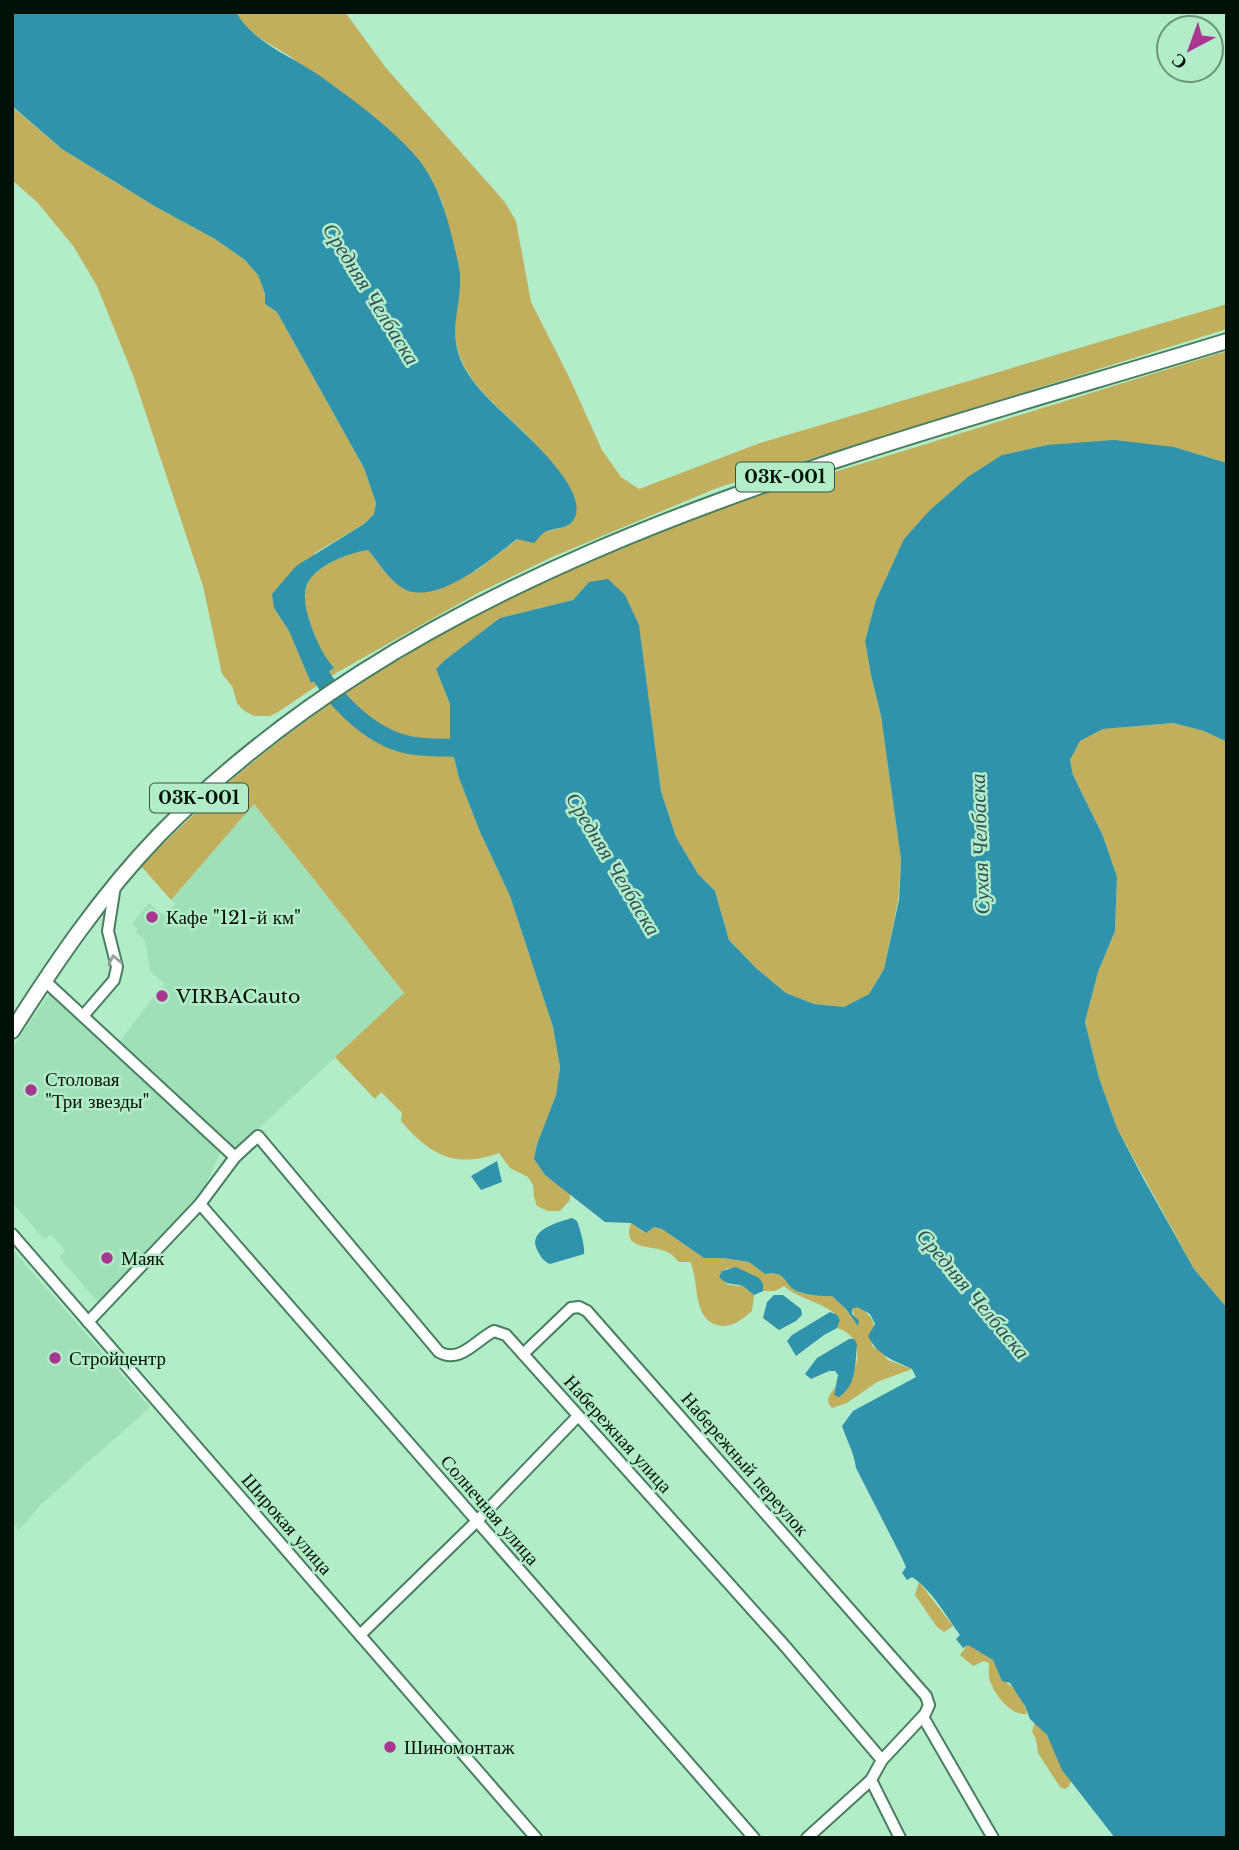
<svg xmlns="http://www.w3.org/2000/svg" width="1239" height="1850" font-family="'Libre Baskerville',serif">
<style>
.built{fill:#9fe0b8}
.green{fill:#c1af5e}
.water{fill:#3093ab}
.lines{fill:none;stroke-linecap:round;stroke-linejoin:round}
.river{stroke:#3093ab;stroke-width:18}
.minor-casing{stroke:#497f60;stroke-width:14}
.major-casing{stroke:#497f60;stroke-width:18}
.minor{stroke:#fff;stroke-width:10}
.major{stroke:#fff;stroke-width:14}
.oneway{stroke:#99a09c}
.poi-dot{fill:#a93690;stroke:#b2ecc8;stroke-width:2.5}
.labels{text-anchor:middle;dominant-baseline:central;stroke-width:5;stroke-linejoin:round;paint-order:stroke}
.shield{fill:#b2ecc8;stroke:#355341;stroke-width:2}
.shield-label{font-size:18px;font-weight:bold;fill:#001207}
.poi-label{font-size:19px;fill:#001207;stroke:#b2ecc8;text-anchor:start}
.street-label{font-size:19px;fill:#001207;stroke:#b2ecc8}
.water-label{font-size:21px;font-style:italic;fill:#335059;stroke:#b2ecc8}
</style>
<rect width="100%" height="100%" fill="#b2ecc8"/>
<g class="built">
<polygon points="254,804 404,994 236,1149 119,1042 164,984 150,971 145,940 135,932 138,929 132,924 149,903 165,916 175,904 171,900"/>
<polygon points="50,993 221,1151 200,1197 99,1303 59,1257 65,1251 51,1234 44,1239 12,1202 12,1048"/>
<polygon points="12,1249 150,1407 41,1504 19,1530 12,1522"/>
</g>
<g class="green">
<path d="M236 12H345L386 68 504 201 516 221 531 302 569 377 602 450 621 477 639 489 760 443 1227 304V329L717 488 552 557 480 592 336 673 278 712 270 716H254L243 710 237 703 232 686 222 674 203 586 133 375 97 286 74 247 38 203 12 180V107L62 149 156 207 215 239 245 260 258 275 265 294V304L277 312 364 468 376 503 374 514 364 524 315 553 274 608 289 631 311 683 334 668C323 656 318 646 313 631 308 619 304 606 305 593 306 568 348 553 368 550L386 573 406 590 424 592 442 587 477 570 518 539 568 526 573 496C561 474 546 454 527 435 494 402 449 373 456 319L443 204 431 178 415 155 288 55 258 37 242 23Z"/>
<path d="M1227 351V463L1174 447 1047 445 1003 455 969 476 888 574 876 600 865 641 871 675 881 716 901 859 898 901 884 969 869 994 844 1007 814 1004 786 993 756 968 729 940 715 891 698 874 676 837 661 791 639 626 589 582 573 600 500 618 436 669 450 704V741L459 778 480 832 510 896 553 1027 560 1067 556 1095 537 1144 534 1159 545 1175 570 1193V1200L560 1211H548L537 1206 534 1197 533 1185 528 1177 510 1168 499 1153C455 1169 430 1155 401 1121L402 1113 381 1092 375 1099 335 1057 404 993 254 804 171 900 141 866C187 820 234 775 286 736 398 651 526 585 655 533 742 498 833 473 923 445 1024 414 1125 382 1227 351Z"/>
<polygon points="1173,723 1204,731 1227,742 1227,1308 1194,1269 1117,1128 1099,1078 1085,1022 1098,972 1115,931 1117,877 1103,836 1073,775 1070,760 1080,741 1103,729"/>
<path d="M631 1223 645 1233 654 1227 662 1229 704 1258H723L749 1262 765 1274C785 1272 781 1278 793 1289 799 1294 823 1297 832 1296L846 1309 857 1325 852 1309 857 1306C877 1319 875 1324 872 1346L879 1349 888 1360 912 1369 877 1382 847 1403 832 1408C824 1400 830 1395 835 1387L834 1395C840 1387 851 1377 855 1368 861 1350 855 1333 837 1328L840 1320C830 1303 799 1300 784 1286L775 1291H763V1284L728 1268 722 1271 720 1278 729 1285 743 1286 754 1295 752 1311C742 1319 732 1329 717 1325 691 1317 700 1280 690 1262H679C675 1258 671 1253 665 1251 650 1245 621 1250 631 1223Z"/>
<polygon points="919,1582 953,1626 944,1632 937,1627 915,1595"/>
<path d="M968 1644 993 1660 1002 1680C1014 1685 1024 1701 1027 1714 1011 1716 995 1695 990 1681 988 1675 989 1669 989 1663L984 1661 973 1666 960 1655Z"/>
<path d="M1035 1722C1054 1738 1056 1762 1071 1781L1069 1786 1065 1789 1060 1787 1038 1753 1036 1739 1032 1732Z"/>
</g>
<g class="water">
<path d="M12 12H236C252 42 293 57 320 76 352 99 387 124 414 154 437 180 446 212 454 245 456 255 460 266 460 277 461 311 447 331 463 365 468 375 477 387 485 395 504 417 593 486 574 519 568 530 555 527 545 532 541 534 538 539 534 543L517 539C493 557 440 604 406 590 390 582 379 563 368 550 348 553 306 568 305 593 304 606 309 619 313 631 319 646 324 656 334 668L311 683 289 631 274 608 272 594 296 566 364 524 374 514 376 503 364 468 277 312 265 304V294L258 275 245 260 215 239 156 207 62 149 12 106Z"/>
<path d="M1114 440 1174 447 1227 463V742L1204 731 1173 723 1103 729 1080 741 1070 760 1073 775 1103 836 1117 877 1115 931 1098 972 1085 1022 1099 1078 1117 1128 1143 1178 1194 1269 1227 1308V1838H1115L1062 1770 1047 1735 1030 1719 1025 1706 1010 1683 1002 1681 993 1660 968 1645 963 1648 956 1639 960 1635C946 1616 932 1590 912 1577L907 1580 902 1573 906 1567 901 1556 856 1468C854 1452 847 1441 842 1426L853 1411 916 1377 912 1369C893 1360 878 1356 868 1336L875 1324 870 1314 857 1307 852 1309V1314L859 1321 858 1326 846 1309 832 1296C823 1297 799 1294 793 1289 781 1278 785 1272 765 1274L749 1262 723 1258H704L662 1229 654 1227 646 1233 631 1223 605 1222 545 1175 534 1159 537 1144 556 1095 560 1067 553 1027 510 896 480 832 459 778 450 741V704L436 669 445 660 500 618 573 600 589 582 608 579 625 595 639 625 661 791 676 837 698 874 715 891 729 940 756 968 786 993 814 1004 844 1007 869 994 884 969 899 900 901 859 881 716 871 675 865 641 876 600 888 574 904 539 930 510 969 476 1002 455 1047 445Z"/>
<polygon points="497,1161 502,1182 481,1190 471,1176"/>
<path d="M572 1218 577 1221C580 1229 585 1246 584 1254L550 1264C543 1261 539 1255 536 1247 530 1229 559 1222 572 1218Z"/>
<path d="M736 1267 759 1278 763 1284V1291L754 1295 743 1286C733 1283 727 1286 719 1277L722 1271Z"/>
<polygon points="774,1295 783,1295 801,1309 802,1315 796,1321 779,1330 763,1318 767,1302"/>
<polygon points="830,1312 837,1315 840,1320 837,1328 824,1335 796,1356 787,1341 792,1335"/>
<path d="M849 1339H854L857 1344C855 1364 857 1385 839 1397L834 1395 838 1375 835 1371H829L811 1379 805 1374 817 1358Z"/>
</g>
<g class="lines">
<path class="river" d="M311 656C326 693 368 737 409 745 430 749 454 747 475 748"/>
<g class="minor-casing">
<g id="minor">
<polyline points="45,981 235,1157"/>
<polyline points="83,1016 114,980 117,967 108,931 115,886"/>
<polyline points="200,1204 754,1838"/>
<polyline points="12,1234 536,1838"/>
<path d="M88 1322 200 1204 235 1157 258 1136 439 1352C460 1364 476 1340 494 1331L506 1335 784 1645 882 1760 871 1780 900 1838"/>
<polyline points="523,1354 571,1308 579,1307 587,1311 926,1696 929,1705 925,1714 882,1760"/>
<polyline points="360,1635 477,1521 577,1417"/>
<polyline points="923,1717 993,1838"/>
<polyline points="807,1838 871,1780"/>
</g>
</g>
<g class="major-casing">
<path id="major" d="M12 1031C56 962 102 894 159 835 437 551 859 454 1227 341"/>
</g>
<use href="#minor" class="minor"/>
<use href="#major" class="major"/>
</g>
<defs><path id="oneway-chevron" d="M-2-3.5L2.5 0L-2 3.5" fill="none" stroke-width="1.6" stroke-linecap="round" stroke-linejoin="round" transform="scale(1.75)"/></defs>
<use class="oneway" href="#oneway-chevron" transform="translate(114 960) rotate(-102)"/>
<g class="poi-dot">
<circle cx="152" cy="917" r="7"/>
<circle cx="162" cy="996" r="7"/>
<circle cx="31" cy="1090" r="7"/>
<circle cx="107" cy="1258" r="7"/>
<circle cx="55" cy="1358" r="7"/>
<circle cx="390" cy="1747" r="7"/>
</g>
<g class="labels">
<g class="shield">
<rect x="736" y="462.5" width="98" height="29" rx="5"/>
<rect x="150" y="783.5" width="98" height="29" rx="5"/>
</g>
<g class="shield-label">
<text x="785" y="477">03К-001</text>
<text x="199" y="798">03К-001</text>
</g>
<g class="poi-label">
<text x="166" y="917">Кафе "121-й км"</text>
<text x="176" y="996">VIRBACauto</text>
<text x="45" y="1079">Столовая<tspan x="45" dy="22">"Три звезды"</tspan></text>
<text x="121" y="1258">Маяк</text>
<text x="69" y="1358">Стройцентр</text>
<text x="404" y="1747">Шиномонтаж</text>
</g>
<g class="street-label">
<text transform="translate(618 1434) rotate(48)">Набережная улица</text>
<text transform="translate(745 1464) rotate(49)">Набережный переулок</text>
<text transform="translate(490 1510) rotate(49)">Солнечная улица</text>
<text transform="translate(287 1524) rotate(49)">Широкая улица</text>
</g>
<g class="water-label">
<text transform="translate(371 294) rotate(58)">Средняя Челбаска</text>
<text transform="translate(980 844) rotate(-92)">Сухая Челбаска</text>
<text transform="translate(613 864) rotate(59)">Средняя Челбаска</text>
<text transform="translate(973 1294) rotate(50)">Средняя Челбаска</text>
</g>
</g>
<rect width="1239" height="1850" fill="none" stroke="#001207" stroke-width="28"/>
<g transform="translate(1190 49) rotate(221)"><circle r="33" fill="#b2ecc8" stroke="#6b957b" stroke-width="2"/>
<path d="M0-5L12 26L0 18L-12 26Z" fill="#a93690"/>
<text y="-10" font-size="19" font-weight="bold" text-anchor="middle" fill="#001207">С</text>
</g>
</svg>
